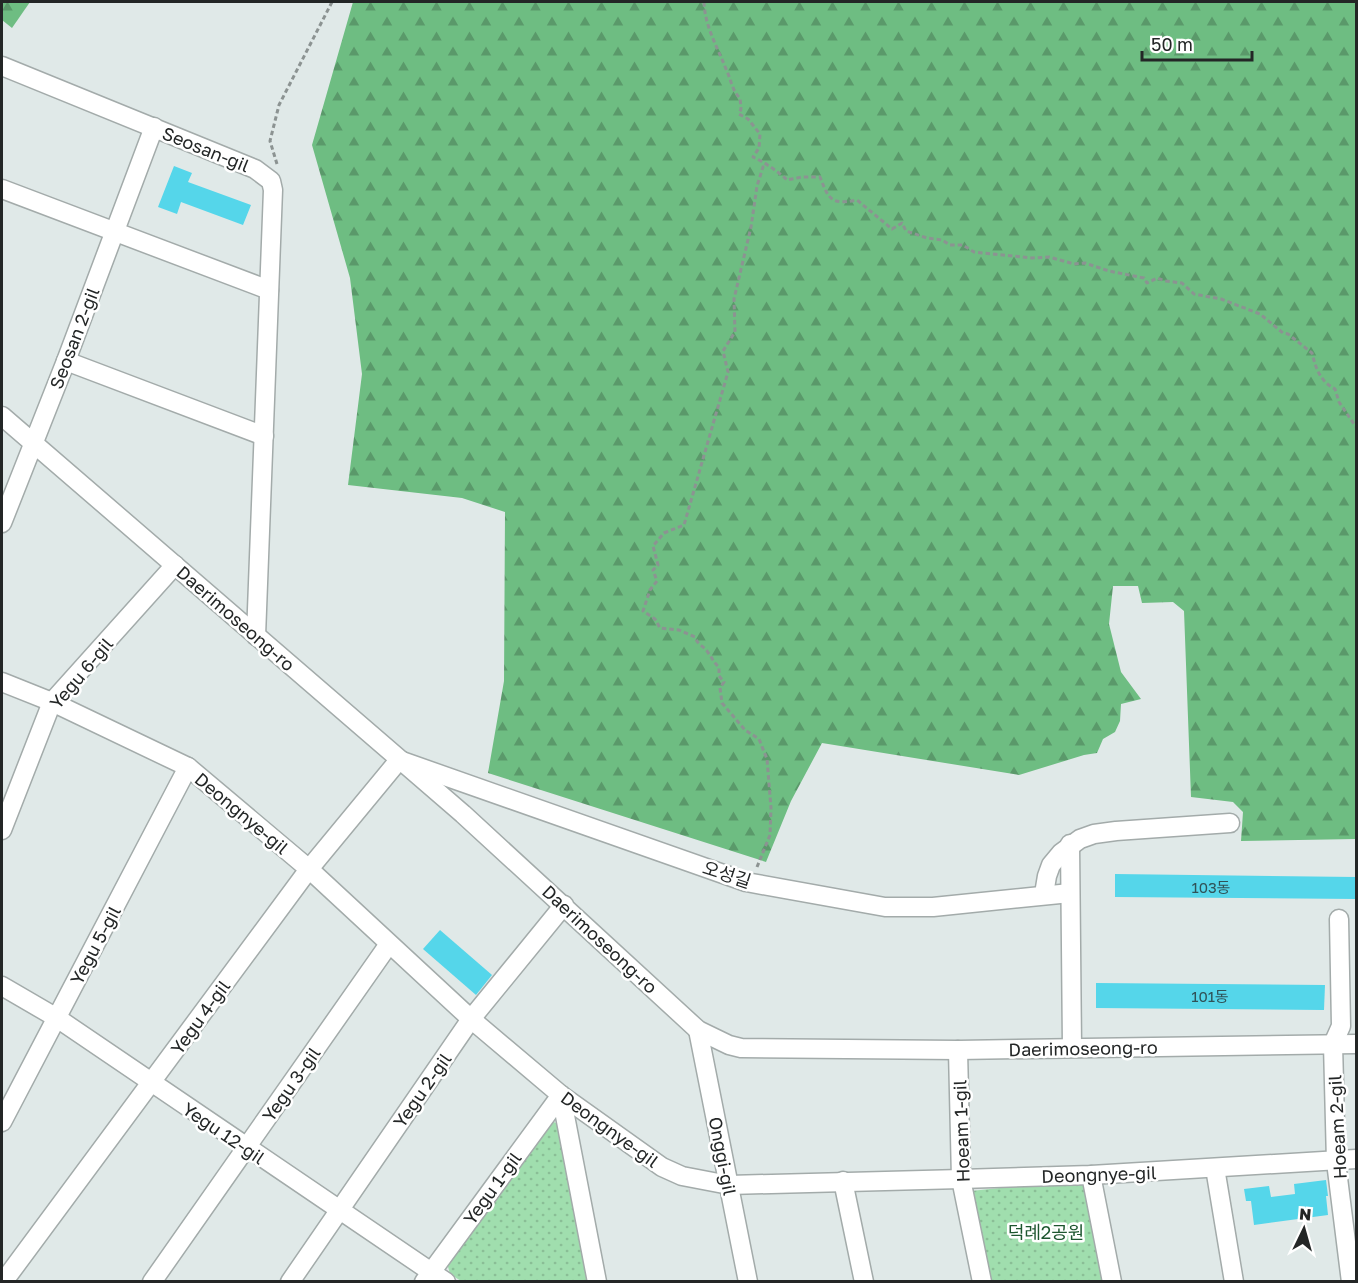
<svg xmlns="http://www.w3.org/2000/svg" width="1358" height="1283" font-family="'Golos Text','Noto Sans KR',sans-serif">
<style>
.forest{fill:url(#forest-firs)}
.park{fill:url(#park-dots)}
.building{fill:#55d6ea}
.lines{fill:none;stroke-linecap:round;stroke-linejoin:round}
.minor-casing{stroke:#a3abaa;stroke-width:21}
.path{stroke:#8c9392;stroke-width:3;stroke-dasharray:4.5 3;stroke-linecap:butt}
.minor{stroke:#fff;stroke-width:18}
.labels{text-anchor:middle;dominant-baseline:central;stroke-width:5;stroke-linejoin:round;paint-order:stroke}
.number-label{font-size:15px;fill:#305257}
.street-label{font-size:18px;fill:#232626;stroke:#fff}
.park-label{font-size:18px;fill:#1d562f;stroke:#fff}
</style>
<defs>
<pattern id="forest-firs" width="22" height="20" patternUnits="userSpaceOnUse" patternTransform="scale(1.5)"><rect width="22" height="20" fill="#6ebd82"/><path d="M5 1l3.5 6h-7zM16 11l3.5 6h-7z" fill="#5a996a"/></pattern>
<pattern id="park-dots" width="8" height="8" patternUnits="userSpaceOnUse" patternTransform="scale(1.5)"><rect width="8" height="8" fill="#a0deae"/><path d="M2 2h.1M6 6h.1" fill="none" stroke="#8abe96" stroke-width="1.8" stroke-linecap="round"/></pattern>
</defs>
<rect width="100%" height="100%" fill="#e0e9e8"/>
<g class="forest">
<polygon points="2,2 30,2 12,28 2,20"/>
<polygon points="353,2 1356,2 1356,839 1241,841 1243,812 1233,802 1191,797 1184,611 1173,602 1142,603 1138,586 1113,586 1109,624 1121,672 1141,699 1121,704 1120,721 1115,732 1103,739 1097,753 1084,755 1019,775 822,743 791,801 766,862 488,773 504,681 505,512 462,498 348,485 362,374 350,278 312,145"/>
</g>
<g class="park">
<polygon points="548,1120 559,1124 593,1281 461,1281 450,1274 447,1263"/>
<polygon points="1074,1180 1088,1189 1106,1281 991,1281 971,1191"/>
</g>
<g class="building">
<polygon points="174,166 192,173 188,182 251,205 243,225 181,202 177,214 158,207"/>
<polygon points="1115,874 1356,877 1356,899 1115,897"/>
<polygon points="440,930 492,975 476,995 423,949"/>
<polygon points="1096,983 1325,985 1324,1010 1096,1008"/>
<polygon points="1326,1180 1328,1196 1326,1196 1328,1215 1254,1225 1251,1201 1246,1201 1244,1189 1269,1186 1271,1197 1295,1194 1294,1184"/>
</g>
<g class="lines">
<g class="minor-casing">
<g id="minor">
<polyline points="2,66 255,169 271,181 273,190 256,636"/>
<polyline points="2,189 269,290"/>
<polyline points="66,361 264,436"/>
<polyline points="2,416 463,814 698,1030 729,1045 741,1048 958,1050 1356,1044"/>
<polyline points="2,523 66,361 154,127"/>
<polyline points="2,682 52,702 188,767 309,869 471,1019 561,1095 662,1167 682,1176 729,1185 961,1179 1091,1175 1356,1159"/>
<polyline points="2,830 52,702 175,565"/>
<polyline points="1070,844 1072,1047"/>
<polyline points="1044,894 1047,876 1051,865 1061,853 1080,839 1094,834 1116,831 1230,823"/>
<polyline points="1339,919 1341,1026 1333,1044 1336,1162 1351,1282"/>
<polyline points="2,986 57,1018 446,1282"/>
<polyline points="698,1030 748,1282"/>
<polyline points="958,1050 961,1179 982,1282"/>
<polyline points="561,1095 597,1282"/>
<polyline points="2,1122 188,767"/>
<polyline points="1215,1168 1234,1282"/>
<polyline points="1091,1175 1112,1282"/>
<polyline points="843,1181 864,1282"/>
<polyline points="7,1277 309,869 399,760 746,882 885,907 933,907 1070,893"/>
<polyline points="152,1282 389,944"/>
<polyline points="290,1282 471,1019 564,905"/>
<polyline points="424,1282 561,1095"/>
</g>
</g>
<g class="path">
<path d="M704 2C705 27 717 46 726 69 731 79 732 91 740 98L741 109 739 114 748 119 760 134 759 148 753 157C764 162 779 172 787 180L802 177H820C829 200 831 205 857 200L892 229 902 223 906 231 927 238 942 240 950 245H963L974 252 1032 258 1049 257 1074 264 1085 263 1109 271 1144 278 1147 283 1157 278 1166 281 1182 283 1194 294 1221 299 1260 314 1283 333 1288 334 1312 353C1316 369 1320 381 1335 389L1339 402 1356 427"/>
<polyline points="277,164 270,141 279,105 332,2"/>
<path d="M757 867 770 835 771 808 767 759 759 739 745 730 722 703 720 688 724 682 719 676V667C713 662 713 659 709 654 705 646 698 646 695 637L679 630 660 628 655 619 643 611 650 590 657 581 653 570 658 565 653 546 664 533 684 525 728 372 723 351 735 332 734 299 751 227 757 186 763 167 767 163"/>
</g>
<use href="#minor" class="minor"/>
</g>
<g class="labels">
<g class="number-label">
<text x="1211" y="887">103동</text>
<text x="1210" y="996">101동</text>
</g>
<g class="street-label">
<text transform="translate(206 149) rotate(22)">Seosan-gil</text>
<text transform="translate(74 338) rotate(-69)">Seosan 2-gil</text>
<text transform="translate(236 618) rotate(41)">Daerimoseong-ro</text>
<text transform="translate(81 673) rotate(-50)">Yegu 6-gil</text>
<text transform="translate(242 813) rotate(40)">Deongnye-gil</text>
<text transform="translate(727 874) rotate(18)">오성길</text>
<text transform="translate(600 939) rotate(43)">Daerimoseong-ro</text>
<text transform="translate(95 945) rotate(-62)">Yegu 5-gil</text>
<text transform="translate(200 1017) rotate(-54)">Yegu 4-gil</text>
<text transform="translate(1083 1048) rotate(-1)">Daerimoseong-ro</text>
<text transform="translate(291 1084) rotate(-55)">Yegu 3-gil</text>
<text transform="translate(422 1090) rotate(-55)">Yegu 2-gil</text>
<text transform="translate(1337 1127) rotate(-93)">Hoeam 2-gil</text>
<text transform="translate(610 1129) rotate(36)">Deongnye-gil</text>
<text transform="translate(961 1131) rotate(-92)">Hoeam 1-gil</text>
<text transform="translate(224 1133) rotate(34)">Yegu 12-gil</text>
<text transform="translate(723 1156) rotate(79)">Onggi-gil</text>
<text transform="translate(1099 1174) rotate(-2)">Deongnye-gil</text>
<text transform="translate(492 1188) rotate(-54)">Yegu 1-gil</text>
</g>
<g class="park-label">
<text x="1046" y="1232">덕례2공원</text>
</g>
</g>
<rect width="1358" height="1283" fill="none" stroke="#232626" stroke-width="6"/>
<g transform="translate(1304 1229) rotate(5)" stroke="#ffffff" stroke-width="4.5" paint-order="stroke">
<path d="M0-4.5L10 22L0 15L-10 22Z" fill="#232626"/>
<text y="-9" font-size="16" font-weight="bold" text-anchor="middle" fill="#232626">N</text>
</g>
<path d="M1142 51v9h110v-9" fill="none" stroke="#232626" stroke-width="3"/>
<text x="1151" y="51" font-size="18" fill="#232626" stroke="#ffffff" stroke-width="4.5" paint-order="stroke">50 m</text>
</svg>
